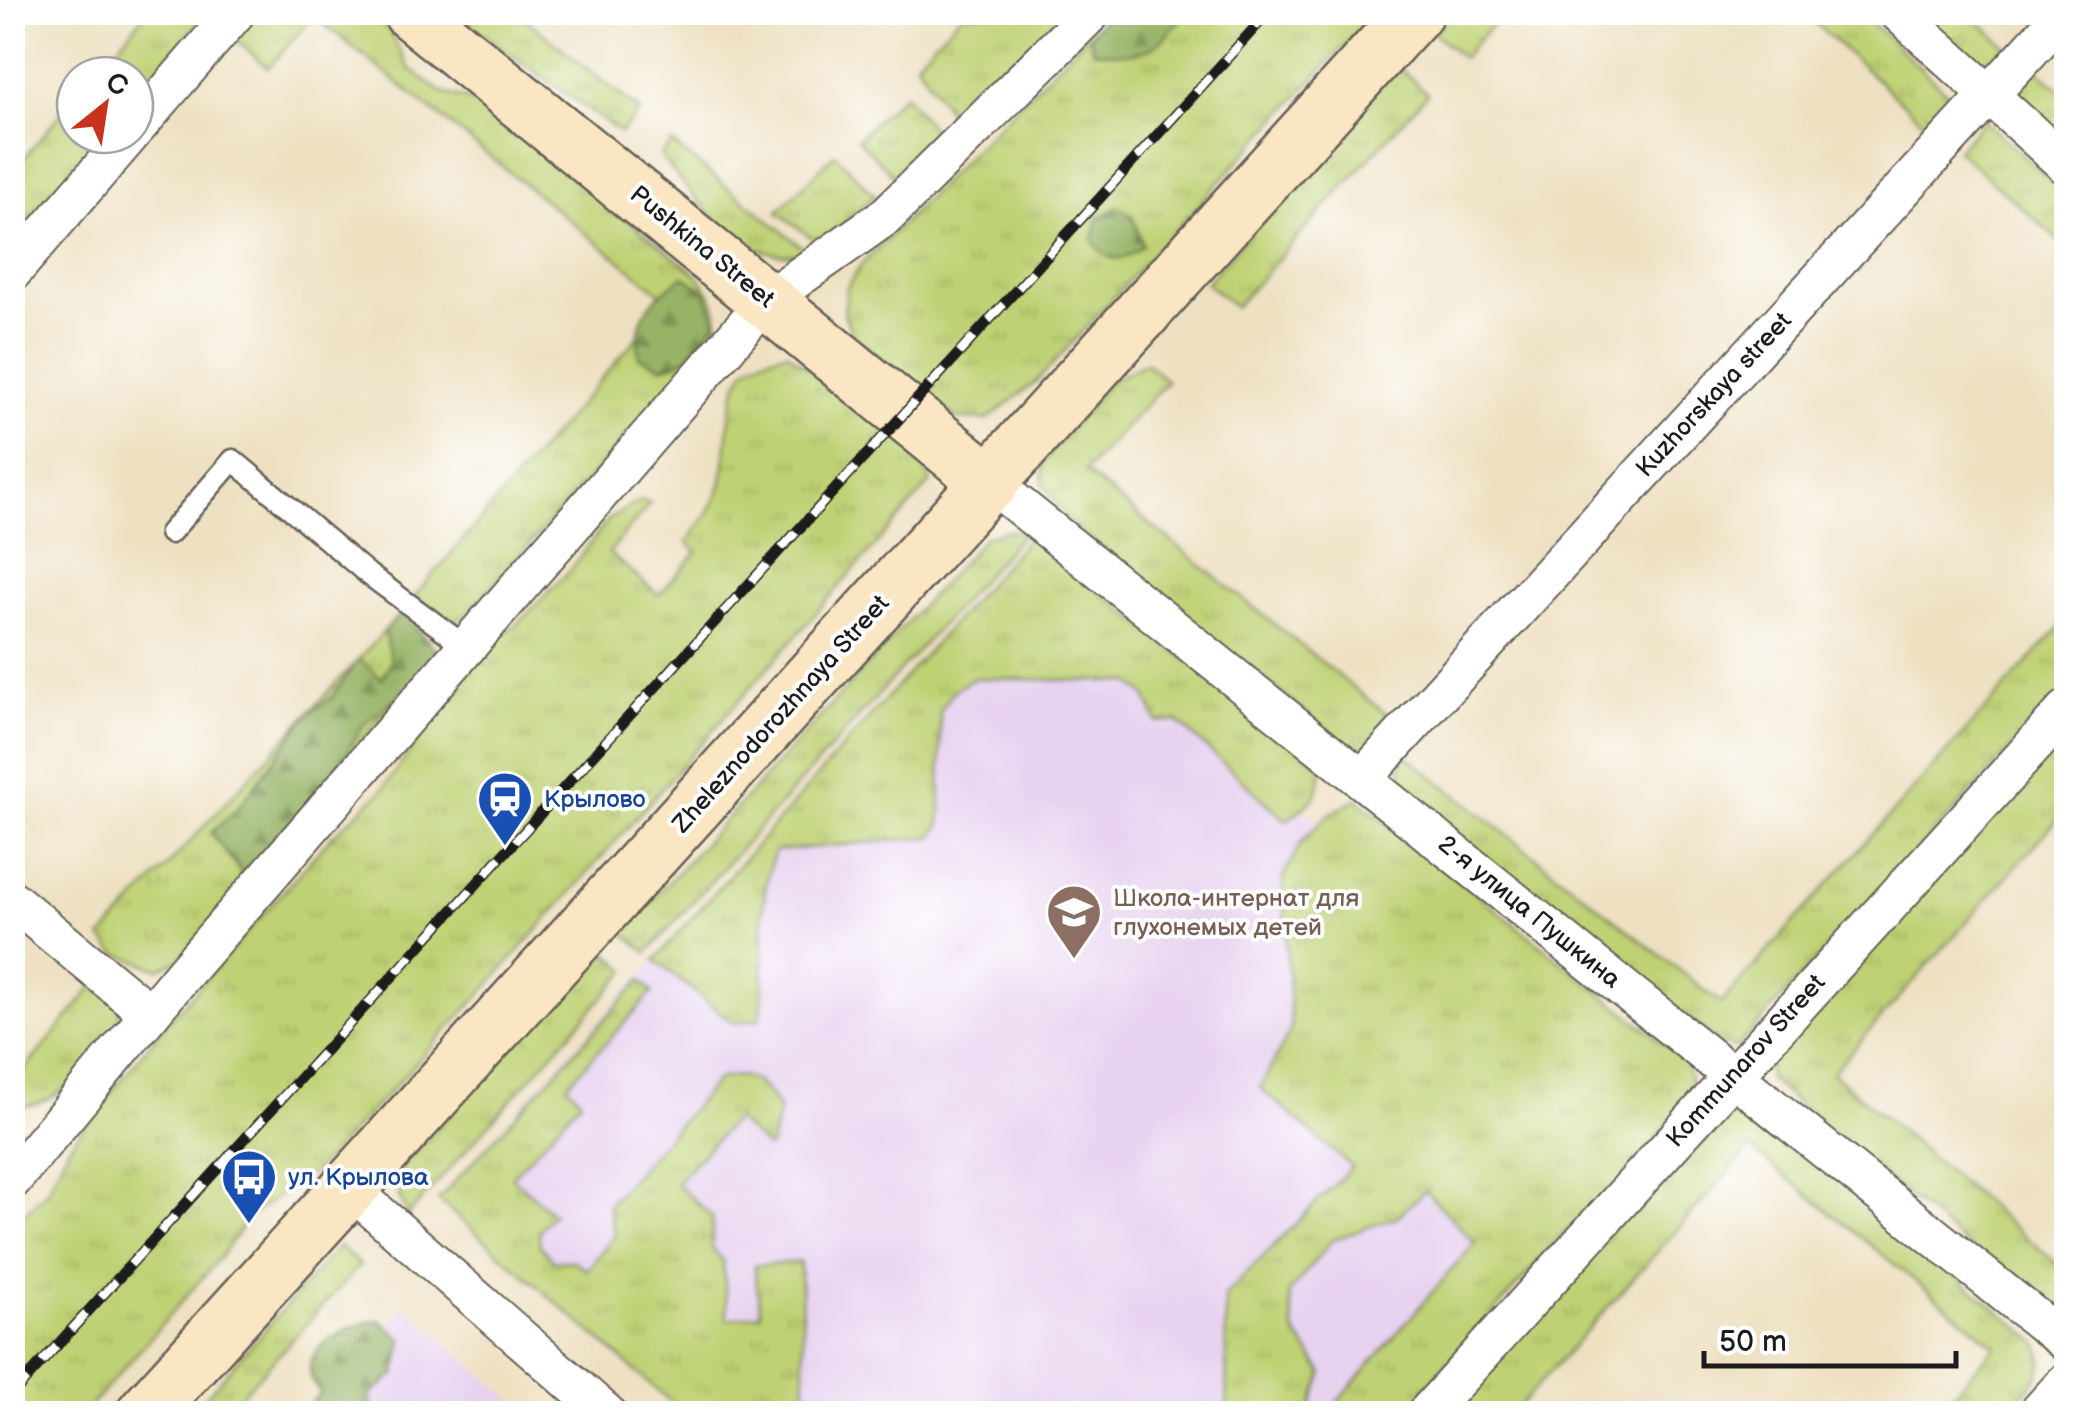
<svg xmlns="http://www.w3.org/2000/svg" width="2079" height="1426" font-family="'Balsamiq Sans',sans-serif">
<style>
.built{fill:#e7d2ef}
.grass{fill:url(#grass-tufts);stroke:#6e7648;stroke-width:2.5}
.forest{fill:url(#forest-firs);stroke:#5a6841;stroke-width:2.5}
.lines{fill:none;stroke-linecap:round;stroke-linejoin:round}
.service-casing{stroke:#666156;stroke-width:25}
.minor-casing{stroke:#666156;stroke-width:42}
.secondary-casing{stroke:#666156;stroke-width:60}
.service{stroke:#fff;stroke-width:20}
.minor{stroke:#fff;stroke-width:38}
.secondary{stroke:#fbe6c4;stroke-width:55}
.rail-casing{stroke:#1c1c1c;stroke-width:11}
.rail{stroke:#fff;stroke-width:8;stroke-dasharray:22;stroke-linecap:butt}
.labels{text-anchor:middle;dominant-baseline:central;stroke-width:8;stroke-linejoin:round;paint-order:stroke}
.street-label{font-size:25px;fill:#1c1c1c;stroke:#fff}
.transit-label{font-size:25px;fill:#164399;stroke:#fff;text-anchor:start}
.education-label{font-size:25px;fill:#785e54;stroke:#fff;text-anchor:start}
</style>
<defs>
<pattern id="grass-tufts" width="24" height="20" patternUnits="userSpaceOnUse" patternTransform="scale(2.5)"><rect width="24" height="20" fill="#bfd174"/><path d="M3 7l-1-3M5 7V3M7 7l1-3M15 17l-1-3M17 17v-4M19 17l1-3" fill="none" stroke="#a4b364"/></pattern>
<pattern id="forest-firs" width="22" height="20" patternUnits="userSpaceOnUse" patternTransform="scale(2.5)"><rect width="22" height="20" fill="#97b366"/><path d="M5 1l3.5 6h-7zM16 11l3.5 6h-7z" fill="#7a9153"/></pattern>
</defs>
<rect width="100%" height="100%" fill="#fff"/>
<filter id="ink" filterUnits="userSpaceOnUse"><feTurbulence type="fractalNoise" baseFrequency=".01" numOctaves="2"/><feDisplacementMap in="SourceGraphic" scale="20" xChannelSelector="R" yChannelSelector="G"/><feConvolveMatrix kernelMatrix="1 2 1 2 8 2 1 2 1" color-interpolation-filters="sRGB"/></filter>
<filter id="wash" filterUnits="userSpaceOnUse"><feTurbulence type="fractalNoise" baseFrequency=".0048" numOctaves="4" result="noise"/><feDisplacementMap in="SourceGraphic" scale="40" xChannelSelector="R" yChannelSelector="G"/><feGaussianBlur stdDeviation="2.25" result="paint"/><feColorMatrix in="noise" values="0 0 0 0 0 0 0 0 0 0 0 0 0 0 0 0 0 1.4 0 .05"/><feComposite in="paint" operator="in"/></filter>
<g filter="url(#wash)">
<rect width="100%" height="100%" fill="#eee1c2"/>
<g class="built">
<polygon points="1002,570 1642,1078 1335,1413 681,1413 436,1200 761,844"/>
<polygon points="404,1306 527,1413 311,1414"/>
</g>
<g class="grass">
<polygon points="147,12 207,13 135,96 135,75 94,75"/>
<path d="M256 13H366L389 30 409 68 441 92 481 104 694 272C712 292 722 310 716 337L464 617 452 621 414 597 669 300 314 16 268 68 234 38Z"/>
<polygon points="453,13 518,13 640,111 621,133"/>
<polygon points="963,13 1063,13 956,123 916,62"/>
<polygon points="1109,13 1374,13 1038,380 987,420 958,419 853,336 844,313 847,287 861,265"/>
<polygon points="1451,13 1503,13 1462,58 1433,32"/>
<polygon points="1804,13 1861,13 1949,94 1950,115 1937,134"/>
<polygon points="1916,13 1970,13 2012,52 1992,67 1974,65"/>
<polygon points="1396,65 1428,93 1235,307 1206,283"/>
<polygon points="2034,66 2066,96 2066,150 2008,96"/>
<polygon points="904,94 941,139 896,178 857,139"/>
<polygon points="75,97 75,135 101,135 13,238 13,171"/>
<polygon points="1984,120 2066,194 2066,247 1957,150"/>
<path d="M672 143 807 251C745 271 696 197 660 156Z"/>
<polygon points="835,154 875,196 820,244 777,212"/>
<path d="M787 352 915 449 931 482 482 993 314 1172 250 1216 221 1256 85 1413H13L12 1226 47 1191 69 1146 155 1037 332 836 381 792 489 641 515 626 568 573 608 520 641 500 650 503 609 553 659 595 697 552 687 542C701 523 717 504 722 480 730 447 725 401 744 372 753 359 773 356 787 352Z"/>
<polygon points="1146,363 1167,381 1085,472 1395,721 1368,747 1346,745 1066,519 1042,481 1043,462 1109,382"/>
<polygon points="1003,531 1025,531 647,953 623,932 985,537"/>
<path d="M1030 536 1323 768 1316 796 1287 821 1177 721 1157 722 1146 695 1129 682 975 678 953 691 940 712 941 811 940 826 931 837 775 851C752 914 770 960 760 1019L733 1023 655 960Z"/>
<polygon points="402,612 437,651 180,959 159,969 116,954 101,938"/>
<polygon points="2066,620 2066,689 1736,1048 1720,1044 1399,790 1403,753 1721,1003"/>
<polygon points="2066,732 2066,810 1832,1073 2062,1268 2066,1264 2066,1321 2045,1311 1780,1089 1769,1078 1768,1059"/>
<polygon points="1357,799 1656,1037 1686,1063 1692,1086 1677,1114 1616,1186 1562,1235 1410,1406 1399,1413 1328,1413 1475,1243 1425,1191 1397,1217 1332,1240 1289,1293 1294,1330 1323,1373 1310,1410 1314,1413 1227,1413 1225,1295 1352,1167 1260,1088 1291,1029 1283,877 1302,841 1328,815"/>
<polygon points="600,947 627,970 408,1215 399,1196 402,1167"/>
<path d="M641 980 653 992 567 1085 581 1100 512 1177 553 1214 539 1231 540 1246 554 1261H574L587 1270 615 1235 608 1205 718 1079C749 1070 765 1083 779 1111L771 1145 767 1148 735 1119 676 1183 712 1217V1248L723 1261 728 1319 761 1314 754 1266 800 1262 806 1413H684L438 1200Z"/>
<path d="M97 982 118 1004 121 1027C93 1064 62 1107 13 1107V1084Z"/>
<path d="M1724 1107 1760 1116 2037 1342C2054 1375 2025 1390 2003 1413H1936L1996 1346 1750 1148 1513 1413 1443 1414Z"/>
<polygon points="339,1246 360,1265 225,1413 191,1413"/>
</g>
<g class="forest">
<path d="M1109 13H1185C1155 54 1144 57 1093 51L1089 36Z"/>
<path d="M1118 207 1132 216 1143 245C1123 262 1107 266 1093 240L1098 219Z"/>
<path d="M684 276 706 292 716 322 686 359 662 367 639 357C634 314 650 300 684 276Z"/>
<polygon points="402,612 437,651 429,671 363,725 328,784 266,856 242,874 211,833 238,808 309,713 332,697 359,659 382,679 391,660 384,631"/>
<path d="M380 1320 403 1340 396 1374 368 1397 376 1413H254L272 1407 304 1413 320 1392C286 1353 348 1323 380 1320Z"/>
</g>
</g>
<g filter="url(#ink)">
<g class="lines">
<g class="service-casing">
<polyline id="service" points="170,533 233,460 368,574 465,646"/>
</g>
<g class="minor-casing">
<g id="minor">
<polyline points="1898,12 2066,165"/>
<polyline points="135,129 236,12"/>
<polyline points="12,272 130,135"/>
<polyline points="991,483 2066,1342"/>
<polyline points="1363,778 2065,12"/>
<polyline points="12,900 150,1014"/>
<polyline points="12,1180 184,973 768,299 886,216 1092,12"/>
<polyline points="348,1187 607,1414"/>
<polyline points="1426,1414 2066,710"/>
<polyline points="2037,1414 2066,1382"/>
</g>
</g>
<g class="secondary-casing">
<g id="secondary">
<polyline points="411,12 991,483"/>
<polyline points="144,1414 1415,12"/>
</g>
</g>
<use href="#service" class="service"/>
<use href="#minor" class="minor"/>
<use href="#secondary" class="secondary"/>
<g class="rail-casing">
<polyline id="rail" points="12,1395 1269,12"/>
</g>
<use href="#rail" class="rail"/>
</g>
</g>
<defs>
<g id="station-pin" transform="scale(2.875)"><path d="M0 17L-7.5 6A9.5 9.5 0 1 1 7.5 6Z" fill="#1a4fb4" stroke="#fff"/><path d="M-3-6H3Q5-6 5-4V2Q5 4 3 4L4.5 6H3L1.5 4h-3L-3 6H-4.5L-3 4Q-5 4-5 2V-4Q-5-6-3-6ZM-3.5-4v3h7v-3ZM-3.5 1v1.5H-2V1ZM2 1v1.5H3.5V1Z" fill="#fff"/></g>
<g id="school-pin" transform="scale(2.875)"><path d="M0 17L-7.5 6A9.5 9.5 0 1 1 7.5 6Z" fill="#8d6e63" stroke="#fff"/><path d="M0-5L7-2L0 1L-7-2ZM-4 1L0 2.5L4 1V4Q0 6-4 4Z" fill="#fff"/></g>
<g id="bus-pin" transform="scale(2.875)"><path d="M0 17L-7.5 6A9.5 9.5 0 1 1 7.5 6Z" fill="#1a4fb4" stroke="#fff"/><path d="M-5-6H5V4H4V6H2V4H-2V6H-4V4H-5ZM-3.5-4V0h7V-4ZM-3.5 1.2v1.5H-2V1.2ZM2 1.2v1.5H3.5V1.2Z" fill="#fff"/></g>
</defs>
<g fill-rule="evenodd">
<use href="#station-pin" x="505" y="799"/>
<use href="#school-pin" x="1074" y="912"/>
<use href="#bus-pin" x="249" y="1177"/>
</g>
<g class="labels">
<g class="street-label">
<text transform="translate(702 247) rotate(39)">Pushkina Street</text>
<text transform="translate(1714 395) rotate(-47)">Kuzhorskaya street</text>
<text transform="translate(781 714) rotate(-48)">Zheleznodorozhnaya Street</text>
<text transform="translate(1529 912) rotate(39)">2-я улица Пушкина</text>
<text transform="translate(1746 1061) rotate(-48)">Kommunarov Street</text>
</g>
<g class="transit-label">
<text x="544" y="799">Крылово</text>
<text x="288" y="1177">ул. Крылова</text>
</g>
<g class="education-label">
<text x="1113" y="898">Школа-интернат для<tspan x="1113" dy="29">глухонемых детей</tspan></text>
</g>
</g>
<rect width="2079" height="1426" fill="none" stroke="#fff" stroke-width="50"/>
<g transform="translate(105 105) rotate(30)"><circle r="48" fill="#ffffff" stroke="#a4a4a4" stroke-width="2.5"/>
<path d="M0-8L18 38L0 25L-18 38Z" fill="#c8321e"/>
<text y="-15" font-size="28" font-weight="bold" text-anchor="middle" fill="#1c1c1c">С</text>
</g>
<path d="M1704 1351v15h252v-15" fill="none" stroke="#1c1c1c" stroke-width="5"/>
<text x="1719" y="1351" font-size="30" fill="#1c1c1c" stroke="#ffffff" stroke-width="8" paint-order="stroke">50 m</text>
</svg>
